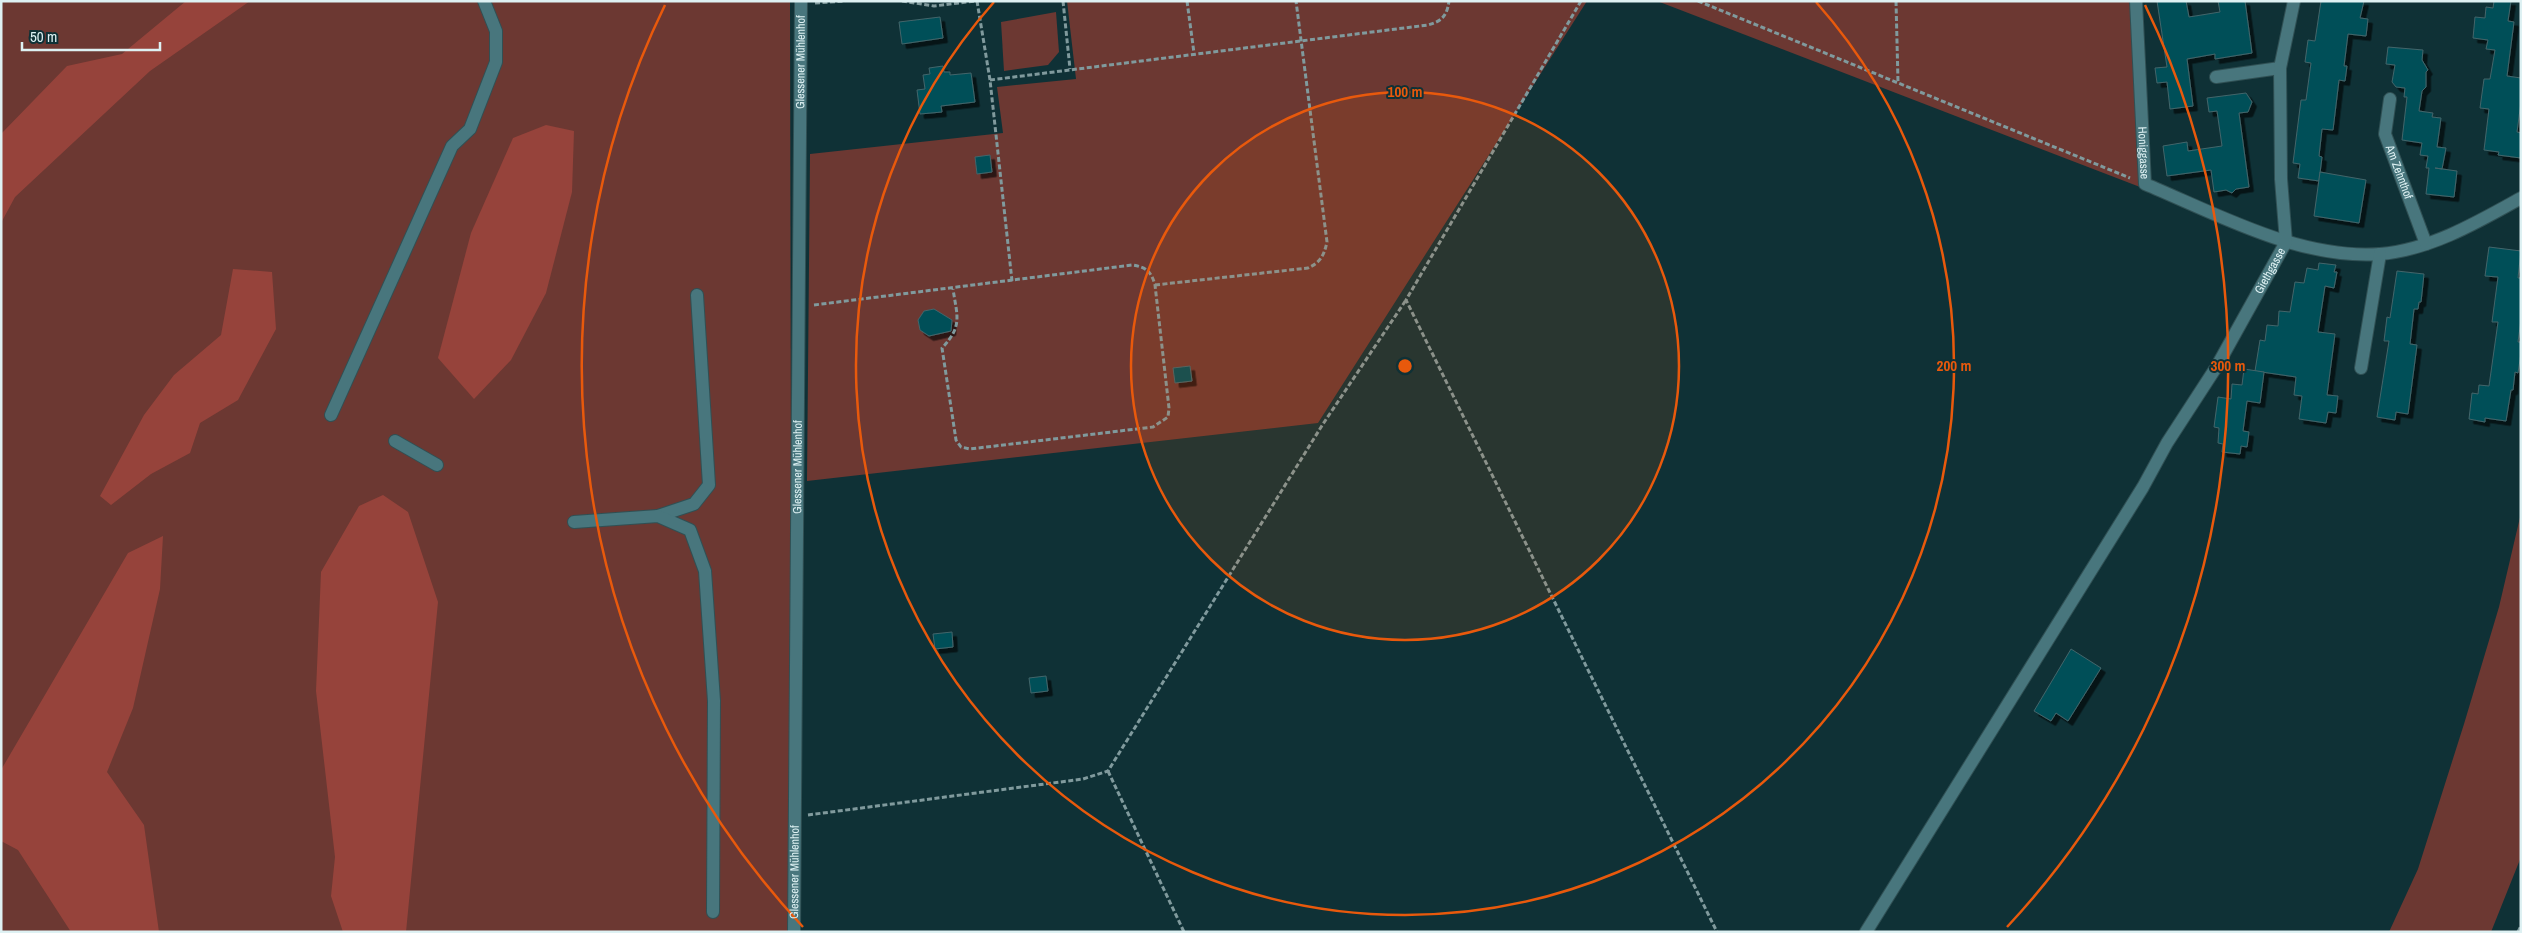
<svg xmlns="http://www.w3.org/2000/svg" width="2522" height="933" font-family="'Archivo Narrow',sans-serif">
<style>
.green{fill:#6c3832}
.forest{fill:#96433b}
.building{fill:#005059;stroke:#43656a;filter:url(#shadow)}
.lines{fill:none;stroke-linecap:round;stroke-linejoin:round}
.minor-casing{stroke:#305054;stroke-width:14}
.path{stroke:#809a9d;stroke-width:3;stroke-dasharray:5 2.5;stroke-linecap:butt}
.minor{stroke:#48767d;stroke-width:12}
.ring{fill:none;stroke:#e8590c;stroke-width:2.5}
.labels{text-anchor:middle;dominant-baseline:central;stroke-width:4;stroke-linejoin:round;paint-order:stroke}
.street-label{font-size:12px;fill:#def1f3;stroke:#0f3136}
.centre{fill:#e8590c;stroke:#0f3136;stroke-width:2.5}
.ring-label{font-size:15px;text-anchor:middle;font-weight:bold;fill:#e8590c;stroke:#0f3136;stroke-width:4;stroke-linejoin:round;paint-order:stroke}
</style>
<defs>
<filter id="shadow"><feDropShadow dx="4.5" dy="4.5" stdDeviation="0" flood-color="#0009"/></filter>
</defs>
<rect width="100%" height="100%" fill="#0f3136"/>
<g class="green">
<polygon points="1,1 790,1 791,481 788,932 1,932"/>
<polygon points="1067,1 1587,1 1318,423 807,481 810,154 1003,133 997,87 1076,79"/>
<polygon points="1657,1 2131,1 2140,187"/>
<polygon points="1056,12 1059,52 1048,65 1004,71 1001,22"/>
<polygon points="2521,513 2521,857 2491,932 2389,932 2418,869 2464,724 2499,607"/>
</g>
<g class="forest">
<polygon points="186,1 250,1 150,71 15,197 1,223 1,134 67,66 122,54"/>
<polygon points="546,125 574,131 572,192 546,293 511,360 474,399 438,358 471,233 513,138"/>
<polygon points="233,269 272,272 276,329 238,400 200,423 190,453 151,474 111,505 100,496 144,415 174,375 221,335"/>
<polygon points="383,495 408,512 438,602 406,932 343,932 331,896 335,857 316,691 321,572 359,506"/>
<polygon points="163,536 160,589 133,708 107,772 144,825 159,932 71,932 18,850 1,841 1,770 128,553"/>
</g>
<g class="building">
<polygon points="2157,1 2186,1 2189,17 2220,12 2218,1 2245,1 2252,53 2215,59 2215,54 2187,59 2193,106 2170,109 2167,82 2157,83 2155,68 2167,67"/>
<polygon points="2321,1 2364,1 2360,18 2368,19 2366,36 2348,34 2344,66 2347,66 2345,81 2339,80 2333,130 2322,129 2319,156 2322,157 2319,181 2298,178 2300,164 2293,163 2301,100 2306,100 2311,63 2305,62 2308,40 2315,41"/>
<polygon points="2494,1 2511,1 2508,21 2514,22 2507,76 2521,78 2521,102 2517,132 2521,133 2521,158 2498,155 2499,152 2484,150 2489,109 2480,108 2484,79 2490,79 2495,50 2486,49 2488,40 2473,38 2475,17 2485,18 2486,7 2493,8"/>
<polygon points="940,17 943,38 902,44 899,22"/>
<polygon points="2388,47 2423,50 2422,60 2428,70 2426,72 2426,87 2422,91 2419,111 2433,113 2432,117 2441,118 2437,147 2446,148 2442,169 2435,168 2457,171 2454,197 2426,194 2429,168 2426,168 2428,156 2420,155 2422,143 2402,140 2407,97 2404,97 2405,88 2396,87 2392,82 2395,65 2386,64"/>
<polygon points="943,66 944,72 950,72 950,75 971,73 975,102 941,106 942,112 920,114 917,90 925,89 923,75 930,74 929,68"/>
<polygon points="2246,93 2252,102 2248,112 2239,113 2249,187 2236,189 2232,193 2226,190 2214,192 2211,170 2167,176 2163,146 2187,142 2188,151 2222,146 2217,111 2209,112 2207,98"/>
<polygon points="990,155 992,172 977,174 975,157"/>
<polygon points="2320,172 2366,180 2359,223 2314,216"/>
<polygon points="2489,247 2521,251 2518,278 2521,278 2521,320 2518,342 2521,342 2521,353 2518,373 2515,372 2513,390 2511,390 2506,421 2485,418 2485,422 2469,419 2472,393 2478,394 2479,385 2489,386 2498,322 2492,322 2498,277 2485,276"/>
<polygon points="2319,263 2336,265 2334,272 2337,272 2334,288 2325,286 2318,332 2335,334 2327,395 2338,396 2336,413 2328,412 2326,423 2299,419 2302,396 2294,395 2296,377 2255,371 2260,340 2265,341 2267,325 2278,326 2279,311 2290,312 2295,282 2304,283 2307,268 2318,270"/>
<polygon points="2397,271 2424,274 2421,302 2419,302 2418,309 2414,309 2410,344 2417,345 2408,414 2396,412 2395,420 2377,417 2389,341 2384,341 2387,317 2390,318"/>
<polygon points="934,309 952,320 951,331 929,336 920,330 918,320 924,311"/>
<polygon points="1190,366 1192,381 1175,383 1173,368"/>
<polygon points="2244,369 2264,372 2260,403 2247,401 2243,431 2249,432 2247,447 2241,446 2240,454 2222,452 2223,444 2218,443 2219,428 2214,427 2218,397 2231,399 2232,384 2242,385"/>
<polygon points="952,632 953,647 935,649 933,634"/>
<polygon points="2071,649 2101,668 2068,721 2056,713 2051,721 2034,711"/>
<polygon points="1046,676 1048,691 1031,693 1029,678"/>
</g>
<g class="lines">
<g class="minor-casing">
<g id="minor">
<path id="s1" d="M2136 1 2145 184C2217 214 2300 260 2380 254 2430 250 2478 222 2521 198"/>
<polyline points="2216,77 2280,68"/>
<path id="s2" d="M2390 99 2385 134 2426 244"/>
<polyline points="2361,368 2380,254"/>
<polyline points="331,415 452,146 470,129 496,62 496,31 484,1"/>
<polyline points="395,441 437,465"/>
<polyline points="658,516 694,504 709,485 697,295"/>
<polyline points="574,522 658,516 690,530 705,571 714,701 713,912"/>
<path id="s3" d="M794 932 801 1"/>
<path id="s4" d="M1866 932 2143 487 2167 443 2217 366 2286 242 2281 179 2280 68 2294 1"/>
</g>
</g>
<g class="path">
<polyline points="902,1 934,6 975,1"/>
<polyline points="977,1 990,80 1012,281"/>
<polyline points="1063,1 1070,69"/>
<polyline points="1187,1 1194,53"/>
<polyline points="1581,1 1406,300 1717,932"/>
<polyline points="1698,1 2130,178"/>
<polyline points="1896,1 1898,82"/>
<polyline points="815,3 845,1"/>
<path d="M990 80 1428 25C1442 21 1447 16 1449 1"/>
<path d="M1155 285 1308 268C1321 262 1324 255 1327 242L1296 1"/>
<path d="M814 305 1132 265C1146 267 1151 271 1155 285L1169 408 1168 417 1153 427 970 449 961 447 956 440 942 348C963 326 957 316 953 289"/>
<polyline points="1108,771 1184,932"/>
<polyline points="808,815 1083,779 1108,771 1323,424 1406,300"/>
<polyline points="2518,932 2521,926"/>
</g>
<use href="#minor" class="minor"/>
</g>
<circle cx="1405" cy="366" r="274" fill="#e8590c" fill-opacity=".12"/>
<g class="ring">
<circle cx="1405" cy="366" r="274"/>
<path d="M1816 2A549 549 0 1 1 994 2"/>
<path d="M803 927A823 823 0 0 1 665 5M2145 5A823 823 0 0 1 2007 927"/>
</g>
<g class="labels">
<g class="street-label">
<text stroke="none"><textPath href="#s3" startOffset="870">Glessener Mühlenhof</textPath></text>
<text stroke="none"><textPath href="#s1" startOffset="152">Honiggasse</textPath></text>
<text stroke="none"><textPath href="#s2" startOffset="76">Am Zehnthof</textPath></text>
<text stroke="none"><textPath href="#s4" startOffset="775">Giethgasse</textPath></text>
<text stroke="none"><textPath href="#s3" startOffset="465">Glessener Mühlenhof</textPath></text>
<text stroke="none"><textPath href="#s3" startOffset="60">Glessener Mühlenhof</textPath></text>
</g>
</g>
<circle cx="1405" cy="366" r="8" class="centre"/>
<g class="ring-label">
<text x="1405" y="97">100 m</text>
<text x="1954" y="371">200 m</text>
<text x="2228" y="371">300 m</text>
</g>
<rect width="2522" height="933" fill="none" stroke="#def1f3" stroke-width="5"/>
<path d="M22 42v8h138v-8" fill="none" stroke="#def1f3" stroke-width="2.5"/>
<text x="30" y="42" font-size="15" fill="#def1f3" stroke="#0f3136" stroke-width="4" paint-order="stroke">50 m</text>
</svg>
